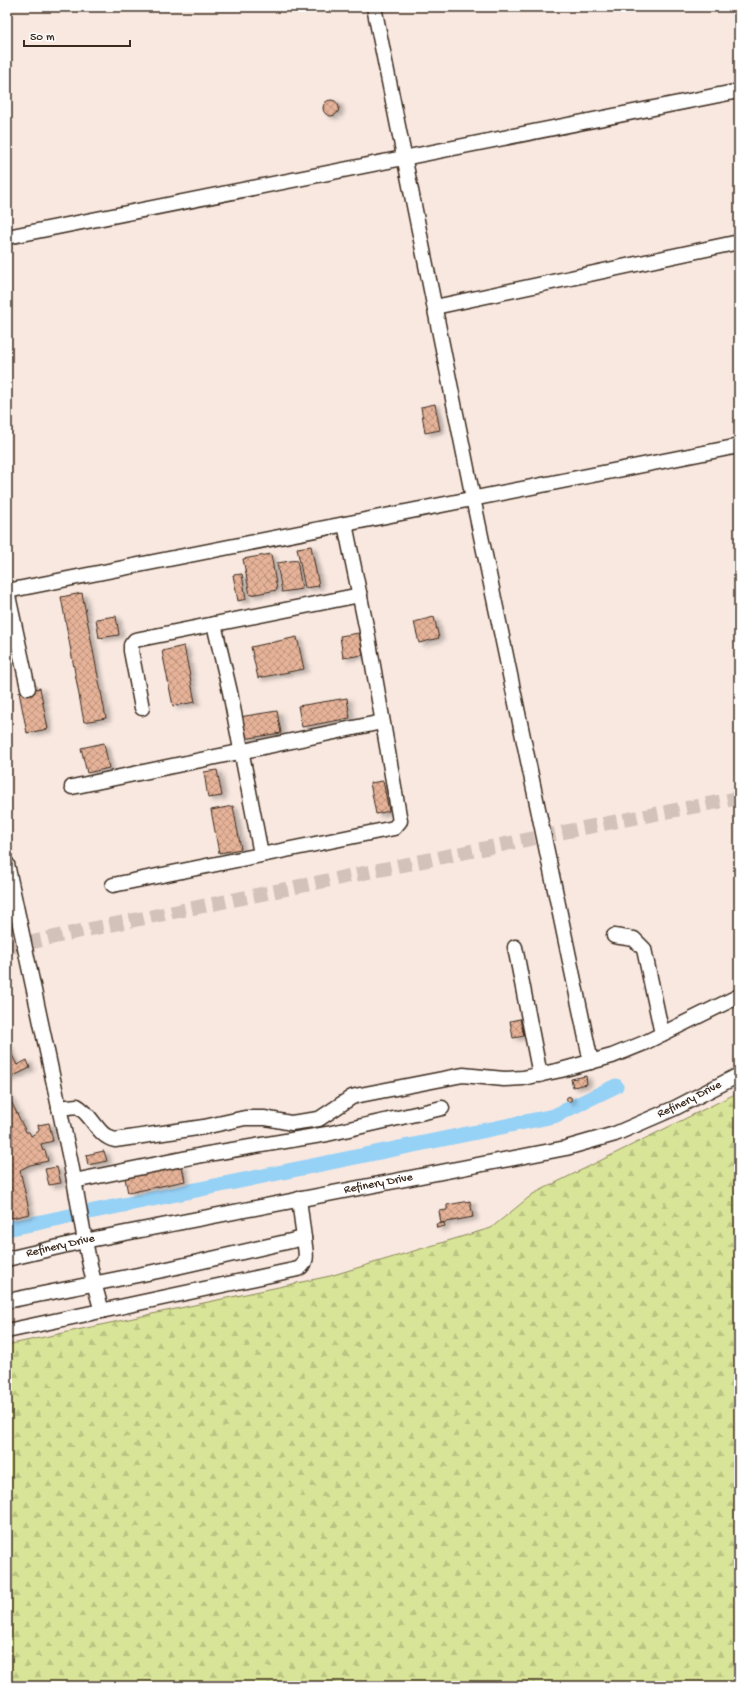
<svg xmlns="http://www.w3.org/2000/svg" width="746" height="1693" font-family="'Gochi Hand',sans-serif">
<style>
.forest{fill:url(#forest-firs);stroke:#8a875a}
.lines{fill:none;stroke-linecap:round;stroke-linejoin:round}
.canal{stroke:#96d1f6;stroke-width:15}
.building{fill:url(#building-cross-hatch);stroke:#3b2a1e;filter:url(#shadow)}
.minor-tunnel{stroke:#d2c2b9;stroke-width:14;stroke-dasharray:14 7;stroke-linecap:butt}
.minor-casing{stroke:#3b2a1e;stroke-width:17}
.minor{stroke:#fff;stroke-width:14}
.labels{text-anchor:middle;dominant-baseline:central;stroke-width:4;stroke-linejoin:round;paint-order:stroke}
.street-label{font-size:12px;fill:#3b2a1e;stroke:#fff}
</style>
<defs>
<pattern id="forest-firs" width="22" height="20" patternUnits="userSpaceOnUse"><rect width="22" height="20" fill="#d8e497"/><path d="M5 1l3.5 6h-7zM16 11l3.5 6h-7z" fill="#bac482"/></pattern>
<pattern id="building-cross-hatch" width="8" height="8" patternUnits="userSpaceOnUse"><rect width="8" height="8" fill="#e6b399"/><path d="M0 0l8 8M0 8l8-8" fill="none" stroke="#bc927c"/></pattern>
<filter id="shadow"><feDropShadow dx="4.5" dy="2.5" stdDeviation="2" flood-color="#0004"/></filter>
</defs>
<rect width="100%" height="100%" fill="#f8e8e0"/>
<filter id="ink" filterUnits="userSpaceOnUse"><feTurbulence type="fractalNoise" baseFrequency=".025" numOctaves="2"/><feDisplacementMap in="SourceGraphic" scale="8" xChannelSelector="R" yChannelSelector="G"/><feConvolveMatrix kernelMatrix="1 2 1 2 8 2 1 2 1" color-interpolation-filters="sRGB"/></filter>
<g filter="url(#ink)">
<polygon class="forest" points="739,1092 739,1686 7,1686 7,1345 330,1276 491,1228 533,1194"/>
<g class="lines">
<polyline class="canal" points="7,1229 554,1116 616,1086"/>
</g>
<g class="building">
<circle cx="331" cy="108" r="8"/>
<polygon points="435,404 440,430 425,433 421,407"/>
<polygon points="311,546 319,586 305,588 297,548"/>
<polygon points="271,554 277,590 250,595 243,559"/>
<polygon points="297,560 302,589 282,592 277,563"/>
<polygon points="242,574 246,599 238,601 233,575"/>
<polygon points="82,593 106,718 84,722 61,597"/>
<polygon points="116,616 119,635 99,638 96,619"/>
<polygon points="434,617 439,638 419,643 414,622"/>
<polygon points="359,633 363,655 343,658 340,636"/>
<polygon points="297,637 304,669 258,678 251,647"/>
<polygon points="184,646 195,702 173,706 162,651"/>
<polygon points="40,688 48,729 27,733 19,692"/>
<polygon points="347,698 350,718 302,727 298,706"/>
<polygon points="277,711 281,733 243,739 239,717"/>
<polygon points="104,743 109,768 87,773 81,748"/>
<polygon points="217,770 222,796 208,798 204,772"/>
<polygon points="383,781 389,811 376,814 370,783"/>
<polygon points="233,806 241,849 219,853 211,810"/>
<polygon points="520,1019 524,1036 513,1038 510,1021"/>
<polygon points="7,1045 17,1065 27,1060 30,1068 7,1079"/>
<polygon points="586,1076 587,1084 573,1087 571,1079"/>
<polygon points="7,1093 26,1132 29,1132 31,1136 39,1131 38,1125 49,1123 53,1141 41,1144 43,1151 45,1150 48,1161 30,1165 20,1170 30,1214 7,1219"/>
<circle cx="569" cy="1099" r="2.5"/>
<polygon points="104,1151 107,1161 88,1165 86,1155"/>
<polygon points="182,1166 185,1181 128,1193 125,1178"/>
<polygon points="57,1167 61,1183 49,1185 45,1169"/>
<polygon points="470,1201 473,1217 441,1223 439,1211 447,1210 447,1205"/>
<polygon points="444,1223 445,1226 437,1228 436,1224"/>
</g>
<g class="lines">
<polyline class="minor-tunnel" points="7,948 76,932 613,822 739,798"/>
<g class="minor-casing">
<g id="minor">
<polyline points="374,7 473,498 591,1062"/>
<polyline points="7,237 739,91"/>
<polyline points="435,307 739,242"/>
<polyline points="214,624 230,692 261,854"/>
<polyline points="28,688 7,591 739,446"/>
<polyline points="142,708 131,651 131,645 135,640 360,595"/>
<polyline points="72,787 382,722"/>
<path d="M7 864C27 961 49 1057 69 1154 80 1207 86 1260 102 1311"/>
<polyline points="113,885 394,828 400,821 367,631 345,524"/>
<polyline points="614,936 634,939 644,949 662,1034"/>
<polyline points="515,947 540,1075"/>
<path d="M59 1108 77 1106C93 1115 97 1136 115 1140L204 1127 245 1118H265L291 1123 319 1119 352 1097 360 1095 463 1075 504 1079 523 1078 561 1070 612 1056 644 1043 739 996"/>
<polyline points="74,1181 202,1155 327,1134 442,1108"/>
<polyline points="299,1199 304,1238"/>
<path id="s1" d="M7 1259 84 1241 566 1148 615 1134 675 1108 739 1075"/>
<path d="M7 1301 163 1270 304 1238C305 1251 310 1262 298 1269L7 1331"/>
</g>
</g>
<use href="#minor" class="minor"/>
</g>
</g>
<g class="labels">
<g class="street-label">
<text stroke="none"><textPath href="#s1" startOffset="703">Refinery Drive</textPath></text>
<text stroke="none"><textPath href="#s1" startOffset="379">Refinery Drive</textPath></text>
<text stroke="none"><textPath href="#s1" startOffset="55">Refinery Drive</textPath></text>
</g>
</g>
<rect width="746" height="1693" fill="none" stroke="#fff" stroke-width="24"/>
<rect x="12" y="12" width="722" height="1669" fill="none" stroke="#3b2a1e" stroke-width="1.5" filter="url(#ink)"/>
<path d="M24 40v6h106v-6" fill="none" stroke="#3b2a1e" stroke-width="2"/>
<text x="30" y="40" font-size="12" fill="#3b2a1e" stroke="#ffffff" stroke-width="3" paint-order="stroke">50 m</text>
</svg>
